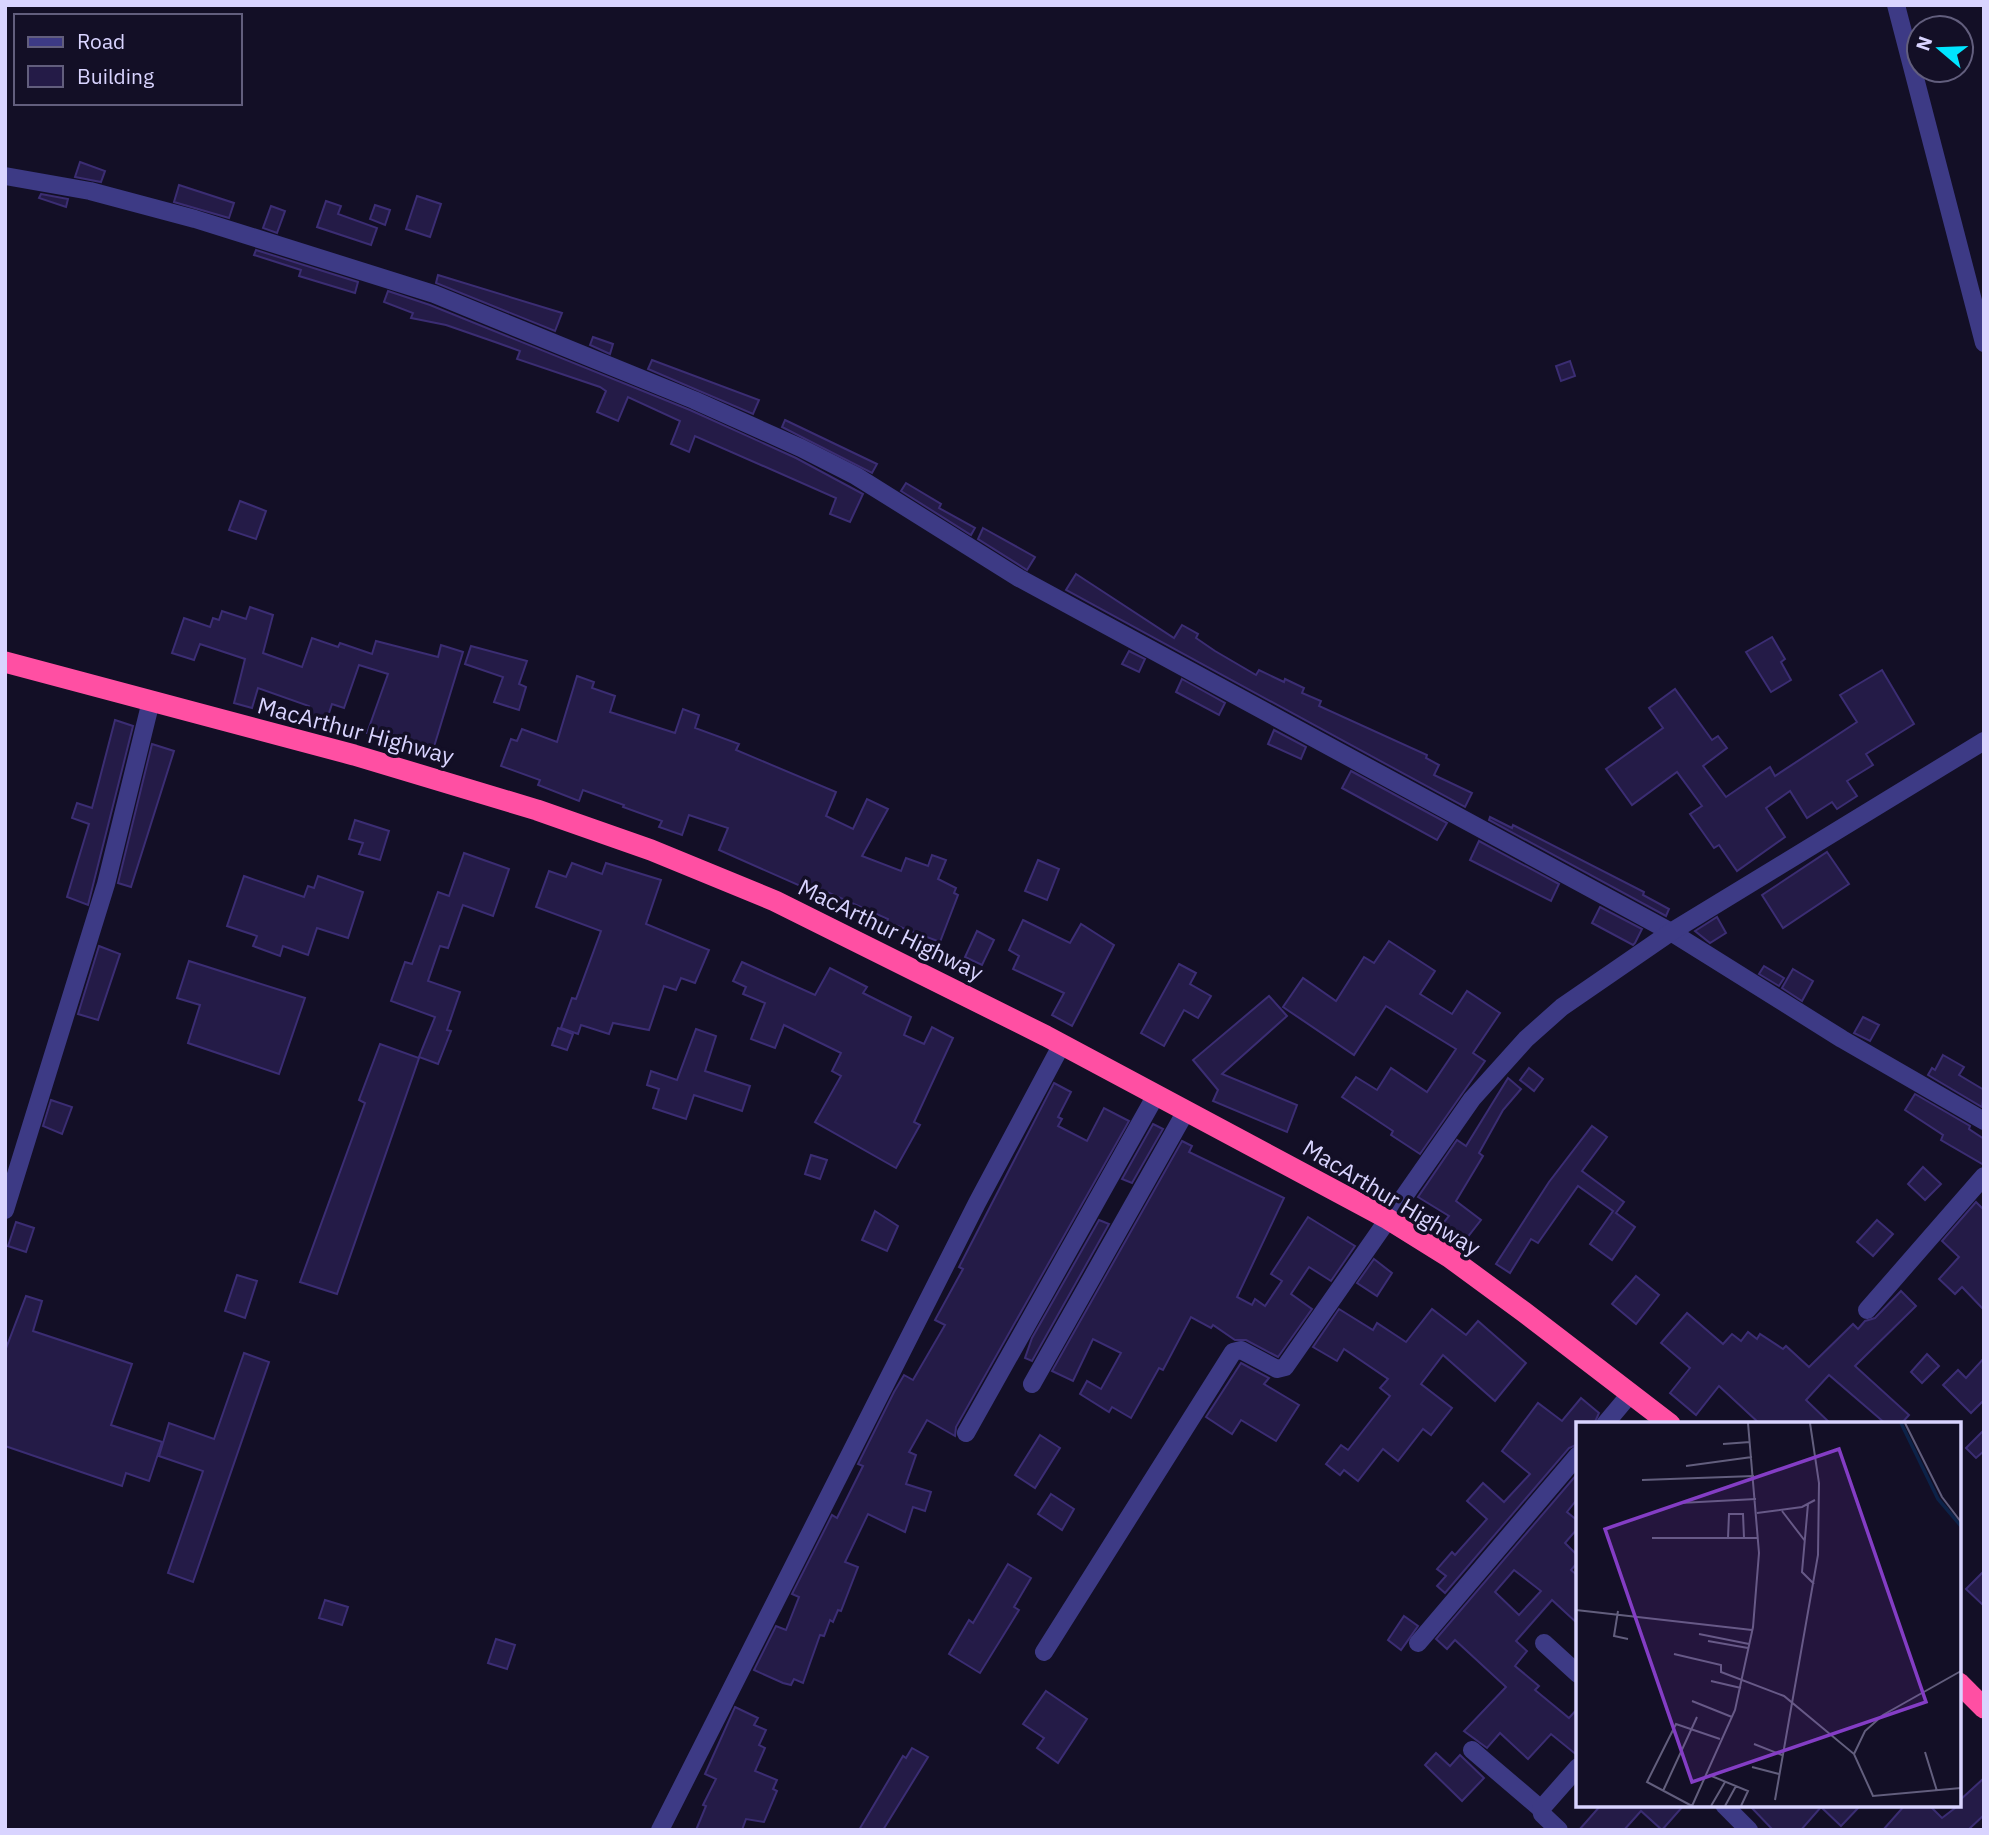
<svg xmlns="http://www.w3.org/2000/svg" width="1989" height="1835" font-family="'IBM Plex Sans',sans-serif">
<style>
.building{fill:#241b47;stroke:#3b2d73;stroke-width:2;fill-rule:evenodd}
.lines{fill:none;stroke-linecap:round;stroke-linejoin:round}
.minor{stroke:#3d3a85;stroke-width:18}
.highway{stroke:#ff4fa3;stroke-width:21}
.labels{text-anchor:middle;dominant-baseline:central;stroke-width:7;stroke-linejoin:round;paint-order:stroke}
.street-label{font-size:23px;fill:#d9d4ff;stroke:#130f26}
.inset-river{fill:none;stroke:#0c2248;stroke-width:3.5}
.inset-road{fill:none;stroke:#625e7d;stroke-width:2}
.view{fill:#843dc5;fill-opacity:0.15;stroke:#843dc5;stroke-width:3.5}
.inset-edge{fill:none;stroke:#d9d4ff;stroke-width:3.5}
</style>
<rect width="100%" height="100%" fill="#130f26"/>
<g class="building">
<polygon points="80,162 105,171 101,182 75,177"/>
<polygon points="179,185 234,203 229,218 174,202"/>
<polygon points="41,194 68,199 66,207 39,198"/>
<polygon points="417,196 441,204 430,237 406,229"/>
<polygon points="326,201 341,206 338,214 377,228 371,245 317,227"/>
<polygon points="375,205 390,210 385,225 370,219"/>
<polygon points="271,206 285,211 277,233 263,228"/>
<polygon points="256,250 358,282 355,293 299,276 301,270 254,255"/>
<polygon points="438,275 562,313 555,331 436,283"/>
<polygon points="388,291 430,305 690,410 796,458 863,494 850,522 830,514 836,498 695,436 689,452 671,444 680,421 628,397 618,421 597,412 606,391 600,387 517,359 520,351 495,342 446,325 411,318 413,313 384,302"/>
<polygon points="593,337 613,344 610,354 590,345"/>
<polygon points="652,360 759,400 753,414 648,369"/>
<polygon points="1570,361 1575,376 1561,381 1556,366"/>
<polygon points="785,420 877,464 872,473 782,427"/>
<polygon points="906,483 941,504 939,508 975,528 971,535 901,491"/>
<polygon points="240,501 266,511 256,539 229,530"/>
<polygon points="983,528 1035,557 1027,570 978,539"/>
<polygon points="1076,574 1174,638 1182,625 1198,634 1196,638 1215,651 1256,675 1259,670 1284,682 1285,679 1304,688 1302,693 1321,701 1319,706 1427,755 1426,758 1439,765 1434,775 1472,793 1465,807 1066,590"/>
<polygon points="250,607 273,615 263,653 302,667 312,638 338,647 340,643 372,654 376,641 438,657 441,645 463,652 433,750 394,735 392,741 367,733 388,674 359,665 344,708 332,704 325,725 304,719 309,706 258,688 252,708 234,703 245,659 200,644 194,660 172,653 184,618 210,627 213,618 219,620 222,611 246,619"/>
<polygon points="1772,637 1785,659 1781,662 1791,680 1771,692 1746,652"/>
<polygon points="471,646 527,661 519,684 526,687 519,710 494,702 503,677 465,664"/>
<polygon points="1129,651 1145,659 1139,672 1122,664"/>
<polygon points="1882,670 1914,724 1866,754 1873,765 1847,781 1857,796 1837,809 1832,802 1807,818 1790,791 1766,808 1785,837 1737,871 1719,845 1714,848 1690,814 1702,806 1677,772 1632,805 1606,769 1663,728 1649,708 1675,689 1712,740 1718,736 1727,748 1703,766 1726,797 1770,767 1775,776 1857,722 1840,695"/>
<polygon points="577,676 594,682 592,688 615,696 610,712 675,733 683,709 699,715 695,728 739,744 736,750 836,792 826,816 853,829 867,799 888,809 862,856 901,871 906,858 928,866 932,855 946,860 938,879 956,888 954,893 958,895 940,942 887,922 888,919 816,887 814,892 719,850 728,828 689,815 682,835 659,827 662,821 623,807 624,805 583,790 579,801 538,785 540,780 501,766 511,739 517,741 522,729 557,742"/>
<polygon points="1182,679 1225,703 1219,715 1176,692"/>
<polygon points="115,720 133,726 88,905 67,897 89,824 72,818 77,803 92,808"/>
<polygon points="1274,730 1306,747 1301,759 1268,744"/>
<polygon points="152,744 174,751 131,887 118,883"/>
<polygon points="1351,771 1447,823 1437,840 1342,788"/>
<polygon points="1490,817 1512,828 1513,825 1644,892 1643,895 1669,909 1666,916 1489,820"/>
<polygon points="355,820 389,831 380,860 359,854 363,843 349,839"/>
<polygon points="1479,841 1559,884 1551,901 1470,860"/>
<polygon points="1827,852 1849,884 1783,928 1762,895"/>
<polygon points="464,853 509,869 493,916 463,905 448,948 440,946 428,981 460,992 447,1030 451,1031 438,1064 419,1057 435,1017 391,1001 405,962 412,964 438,892 449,896"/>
<polygon points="1038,860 1059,869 1047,900 1025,891"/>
<polygon points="572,863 602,874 606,863 661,880 646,924 709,950 695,983 681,978 676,990 664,986 649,1030 613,1023 609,1034 581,1025 578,1034 561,1028 572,998 576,999 601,931 536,907 549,871 566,877"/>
<polygon points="244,876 304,897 308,886 314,888 318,876 363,892 348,938 317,928 308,955 283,946 280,956 253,946 257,936 227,926"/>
<polygon points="1600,907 1642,929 1635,943 1633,945 1592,923"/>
<polygon points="1717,917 1726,933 1710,943 1695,931"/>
<polygon points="1023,920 1070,943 1081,924 1114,945 1072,1026 1052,1015 1064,993 1013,969 1019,956 1009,950"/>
<polygon points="977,931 994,940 982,965 965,957"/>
<polygon points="1389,941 1435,971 1420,994 1452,1014 1467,991 1500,1013 1473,1053 1485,1061 1420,1154 1391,1135 1393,1131 1342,1097 1356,1077 1377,1090 1391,1068 1427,1092 1456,1049 1386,1006 1354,1055 1283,1007 1303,978 1336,1001 1364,957 1374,963"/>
<polygon points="99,946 120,954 98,1020 78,1014"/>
<polygon points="189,961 305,998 279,1074 188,1043 200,1005 177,998"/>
<polygon points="742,962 815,995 830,968 867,987 863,993 911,1017 904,1035 924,1044 932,1027 953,1038 914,1122 920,1125 896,1168 815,1122 841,1076 832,1071 841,1053 784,1025 775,1048 751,1039 765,1003 743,994 746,987 733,981"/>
<polygon points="1179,964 1196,973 1190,984 1211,996 1198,1018 1184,1010 1164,1046 1141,1033"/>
<polygon points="1764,966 1784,978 1779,986 1759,974"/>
<polygon points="1793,969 1813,981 1802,1001 1782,988"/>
<polygon points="1269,996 1287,1016 1222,1074 1297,1105 1287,1132 1213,1101 1218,1090 1193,1060"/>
<polygon points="1863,1017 1879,1025 1870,1041 1854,1033"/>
<polygon points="558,1028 573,1034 567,1050 552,1045"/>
<polygon points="696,1029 716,1036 705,1071 750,1086 742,1111 694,1095 686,1119 653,1108 659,1089 647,1085 651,1071 677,1080"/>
<polygon points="380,1044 419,1058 337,1294 300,1282 365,1103 359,1100"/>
<polygon points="1943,1055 1964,1067 1959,1075 1984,1090 1982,1107 1928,1075 1932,1068 1935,1070"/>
<polygon points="1529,1068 1543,1079 1534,1091 1520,1080"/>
<polygon points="1508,1078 1521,1089 1503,1110 1479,1153 1483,1156 1456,1201 1481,1220 1466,1239 1444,1222 1449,1216 1418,1197 1457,1140 1466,1146"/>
<polygon points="1054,1083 1071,1092 1058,1117 1062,1119 1058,1126 1087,1141 1104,1108 1129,1121 956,1427 955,1436 927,1420 909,1452 916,1455 906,1484 931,1492 925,1511 913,1507 905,1532 868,1514 845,1562 858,1567 841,1611 838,1610 833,1622 830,1620 824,1636 820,1635 803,1683 794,1679 791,1685 783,1683 754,1670 776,1626 786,1630 799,1597 792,1594 832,1515 837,1518 863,1466 858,1464 894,1392 904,1375 913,1380 945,1325 935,1320 963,1269 959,1267"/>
<polygon points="1915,1094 1970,1126 1969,1129 1984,1139 1984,1165 1941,1140 1943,1135 1905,1110"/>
<polygon points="51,1100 72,1107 62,1134 43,1126"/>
<polygon points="1153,1124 1163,1129 1132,1183 1122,1179"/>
<polygon points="1592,1126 1607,1137 1582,1171 1624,1202 1616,1213 1635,1227 1612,1260 1590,1244 1613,1211 1578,1186 1538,1243 1531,1239 1510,1273 1496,1264 1549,1182"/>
<polygon points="1182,1141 1192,1146 1189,1152 1284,1198 1237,1297 1252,1305 1255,1299 1265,1306 1282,1281 1271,1274 1308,1217 1355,1246 1331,1281 1309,1267 1291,1294 1312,1309 1278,1357 1246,1340 1235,1340 1213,1325 1211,1328 1191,1317 1163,1370 1159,1368 1131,1418 1112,1407 1109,1412 1080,1394 1087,1381 1101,1389 1121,1353 1093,1339 1073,1381 1052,1371"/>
<polygon points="811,1155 827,1160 820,1179 805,1174"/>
<polygon points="1923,1167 1941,1184 1925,1200 1908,1184"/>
<polygon points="1976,1202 1984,1210 1984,1310 1962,1287 1955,1294 1939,1279 1959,1257 1942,1241"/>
<polygon points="875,1211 898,1226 887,1251 862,1240"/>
<polygon points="1099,1220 1109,1224 1032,1361 1025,1358 1032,1338"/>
<polygon points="1877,1220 1893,1234 1873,1256 1857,1242"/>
<polygon points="16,1222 34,1228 26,1252 8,1246"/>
<polygon points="1374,1259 1392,1273 1377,1296 1357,1283"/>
<polygon points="237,1275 257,1281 245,1318 225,1311"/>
<polygon points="1636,1276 1659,1295 1636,1324 1612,1304"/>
<polygon points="1901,1291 1916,1306 1855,1366 1909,1415 1901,1424 1886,1424 1829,1375 1806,1400 1831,1424 1760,1424 1719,1386 1696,1415 1670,1393 1690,1368 1661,1343 1687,1313 1723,1344 1732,1334 1741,1341 1748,1332 1757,1339 1760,1334 1783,1349 1786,1346 1809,1367 1853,1324 1858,1329 1865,1321 1875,1318"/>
<polygon points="26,1296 42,1301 33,1331 132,1364 111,1425 162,1442 149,1481 126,1473 122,1486 5,1446 5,1351"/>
<polygon points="1339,1309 1373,1330 1377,1323 1406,1342 1432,1309 1466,1335 1478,1321 1526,1363 1495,1401 1443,1355 1421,1384 1452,1408 1431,1435 1423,1429 1398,1461 1383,1449 1358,1481 1344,1470 1340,1475 1326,1464 1341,1445 1348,1450 1390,1396 1380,1388 1388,1379 1344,1349 1337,1361 1313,1347"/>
<polygon points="244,1353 269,1362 193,1582 168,1573 203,1471 159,1456 169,1423 214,1439"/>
<polygon points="1927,1354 1939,1366 1922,1383 1911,1372"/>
<polygon points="1984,1358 1984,1400 1971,1413 1943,1385 1958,1370 1966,1378"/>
<polygon points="1241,1363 1269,1378 1264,1384 1299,1405 1276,1441 1241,1420 1232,1434 1206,1417"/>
<polygon points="1581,1398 1599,1413 1594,1424 1578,1424 1578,1444 1569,1448 1445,1593 1437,1586 1446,1576 1437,1569 1452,1552 1455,1555 1487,1519 1467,1501 1483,1483 1504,1502 1530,1474 1502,1451 1538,1403 1562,1421"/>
<polygon points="1984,1430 1984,1451 1976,1458 1966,1448"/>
<polygon points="1040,1435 1060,1448 1035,1488 1015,1475"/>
<path d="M1578 1473V1498L1567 1512 1578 1521V1528L1565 1543 1578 1556V1562L1571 1570 1578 1576V1624L1552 1600 1516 1641 1527 1651 1515 1666 1539 1686 1535 1690 1569 1718 1578 1708V1756L1551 1734 1528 1759 1500 1733 1487 1748 1464 1731 1506 1687 1455 1640 1447 1649 1436 1639ZM1514 1570 1541 1591 1519 1615 1495 1592Z"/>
<polygon points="1051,1494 1074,1509 1062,1530 1038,1514"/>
<polygon points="1008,1564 1031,1578 1014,1607 1019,1610 980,1673 949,1654 969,1620 973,1623"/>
<polygon points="1984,1571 1984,1606 1966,1589"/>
<polygon points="325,1600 348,1607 342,1625 319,1618"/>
<polygon points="1404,1616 1418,1626 1401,1650 1388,1640"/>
<polygon points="496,1639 515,1645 507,1669 488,1663"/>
<polygon points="1046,1691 1087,1719 1058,1763 1037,1748 1044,1738 1023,1724"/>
<polygon points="735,1707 758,1718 754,1725 766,1730 759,1745 765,1748 755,1771 777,1780 773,1789 777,1791 764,1822 746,1819 742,1830 696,1830 706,1806 703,1805 716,1779 705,1774"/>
<polygon points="912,1748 928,1757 883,1830 859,1830 903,1756 906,1758"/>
<polygon points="1436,1753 1450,1766 1460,1755 1484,1778 1462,1801 1425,1765"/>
<polygon points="1984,1778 1984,1815 1968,1830 1883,1830 1905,1805 1929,1805 1942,1818 1959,1805 1959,1801"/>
<polygon points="1601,1805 1684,1805 1662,1830 1641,1811 1624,1830 1579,1830"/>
<polygon points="1749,1805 1861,1805 1841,1826 1821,1807 1801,1830 1773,1830"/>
</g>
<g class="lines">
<g class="minor">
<polyline points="1896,5 1984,343"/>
<polyline points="5,176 90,191 195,219 434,294 694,400 801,448 856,476 1019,578 1671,932 1842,1039 1984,1121"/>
<polyline points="5,1210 106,884 151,701"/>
<polyline points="1867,1310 1984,1176"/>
<polyline points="1032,1384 1186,1111"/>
<polyline points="1605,1424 1631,1393"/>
<polyline points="966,1433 1156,1095"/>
<polyline points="1418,1643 1578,1455"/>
<polyline points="1544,1643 1578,1674"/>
<polyline points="1044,1652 1233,1352 1241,1350 1277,1369 1285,1367 1472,1099 1526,1039 1562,1007 1671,932 1984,741"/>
<polyline points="1472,1750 1541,1809"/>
<polyline points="1724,1805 1749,1830"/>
<polyline points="660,1830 977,1203 1062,1044"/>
<polyline points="1559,1830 1542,1814 1541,1809 1578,1767"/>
</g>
<g class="highway">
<polyline points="5,662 354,755 537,810 651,850 775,901 1046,1036 1388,1219 1449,1257 1524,1312 1670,1424"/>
<polyline points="1959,1683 1984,1708"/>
</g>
</g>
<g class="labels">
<g class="street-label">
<text transform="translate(356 730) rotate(15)">MacArthur Highway</text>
<text transform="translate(891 929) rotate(26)">MacArthur Highway</text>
<text transform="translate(1392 1197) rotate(31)">MacArthur Highway</text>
</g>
</g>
<g transform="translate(1576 1422)">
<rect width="385" height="385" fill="#130f26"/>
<path class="inset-river" d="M325 1 362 77 385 104"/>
<path class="inset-road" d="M329 1 366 75 385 100M147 22 174 20M110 44 176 35M66 58 178 54M104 81 180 77M232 82 226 150 238 162M206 89 229 119M181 91 226 85 239 78M76 116H168M152 116 153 92H167L168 116H182M0 188 176 208M42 189 38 214 52 217M123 212 173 222M132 219 172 226M98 232 145 243V250L208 274 278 332 297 374 385 366M135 259 165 266M116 279 156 295M178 322 206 333M349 330 361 369M278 332 289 309 307 293 385 249M176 345 203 352M133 353 172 369 165 384M87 369 121 295M199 378 242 133 243 61 234 1M116 384 71 360 100 302 144 317M116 384 159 288 177 205 183 131 172 1M135 384 149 360M149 384 160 364"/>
<path class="view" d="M263 27 350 280 116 360 29 107Z"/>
<rect width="385" height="385" class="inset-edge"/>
</g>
<rect width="1989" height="1835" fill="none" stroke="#d9d4ff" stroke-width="14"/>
<rect x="14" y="14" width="228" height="91" fill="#130f26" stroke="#625e7d" stroke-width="2"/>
<rect x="28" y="37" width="35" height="10" fill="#3d3a85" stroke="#625e7d" stroke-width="2"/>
<text x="77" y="49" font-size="21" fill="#d9d4ff">Road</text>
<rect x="28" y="66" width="35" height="21" fill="#241b47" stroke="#625e7d" stroke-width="2"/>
<text x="77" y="84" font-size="21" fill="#d9d4ff">Building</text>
<g transform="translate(1940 49) rotate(289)"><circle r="33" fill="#130f26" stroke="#625e7d" stroke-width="2"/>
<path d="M0-5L12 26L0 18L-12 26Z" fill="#00e5ff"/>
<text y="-10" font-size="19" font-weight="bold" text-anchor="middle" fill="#d9d4ff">N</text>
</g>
</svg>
